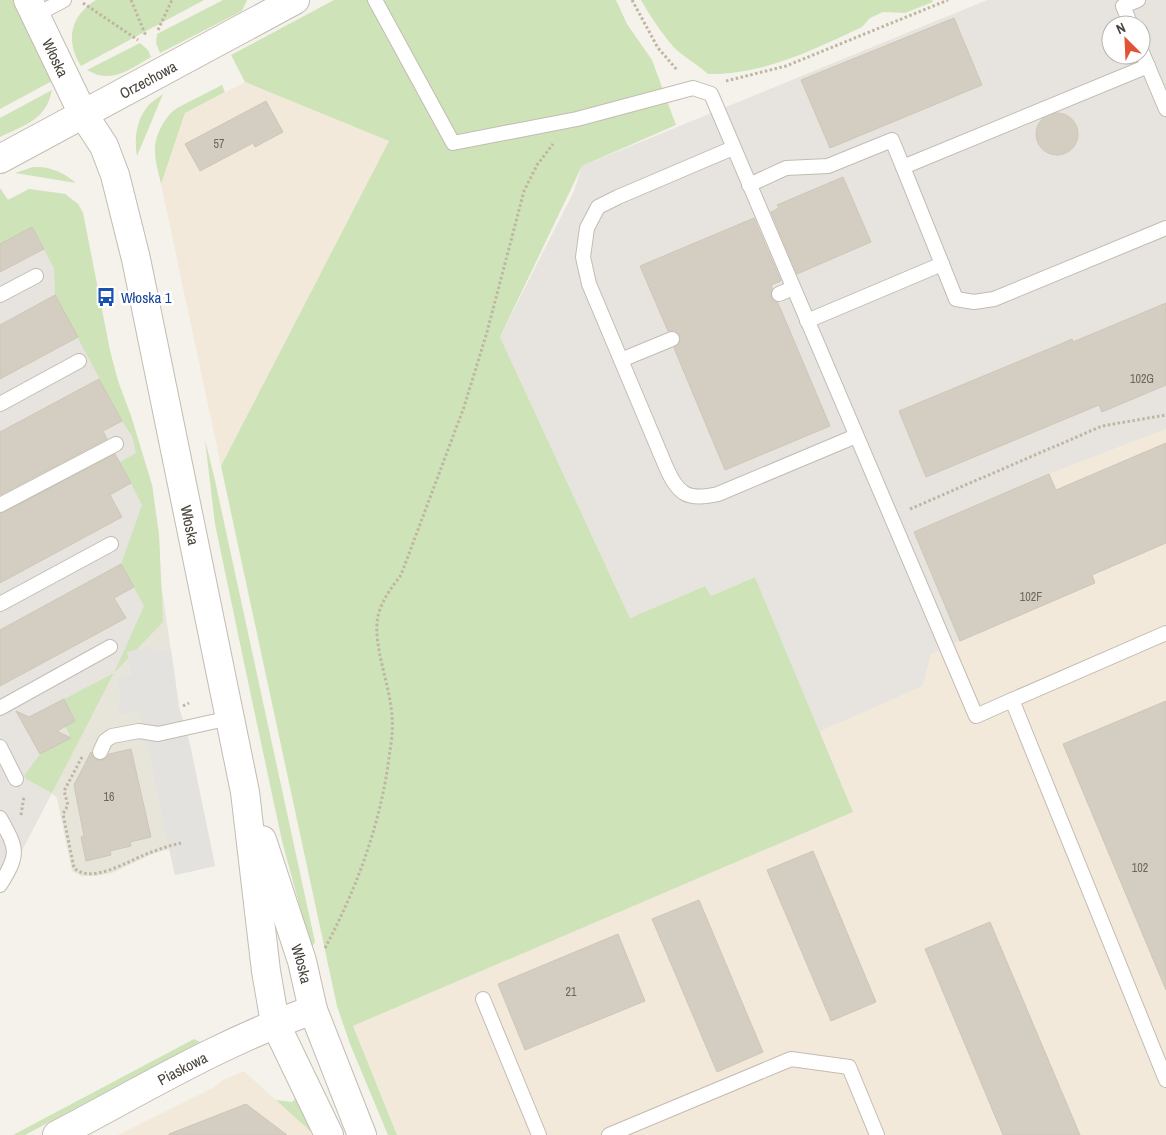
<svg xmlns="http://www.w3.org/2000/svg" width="1166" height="1135" font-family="'Archivo Narrow',sans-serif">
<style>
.residential{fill:#e7e4da}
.commercial{fill:#f3e9da}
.industrial{fill:#e7e4e0;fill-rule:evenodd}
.green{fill:#cfe3b9}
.parking{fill:#e3e2df}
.building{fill:#d4cec2;stroke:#cec6b6}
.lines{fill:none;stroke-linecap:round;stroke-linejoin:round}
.lane-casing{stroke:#c2bcb2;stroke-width:16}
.street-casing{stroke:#c2bcb2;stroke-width:30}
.path{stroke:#bfb5a2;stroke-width:3;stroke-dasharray:2.5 2.5;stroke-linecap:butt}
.lane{stroke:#fff;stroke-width:14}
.street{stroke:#fff;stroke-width:28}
.labels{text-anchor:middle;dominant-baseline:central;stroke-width:5;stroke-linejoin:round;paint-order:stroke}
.number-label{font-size:12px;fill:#6b665c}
.street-label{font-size:15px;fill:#48433a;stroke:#fff}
.transit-label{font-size:15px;fill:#164399;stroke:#fff;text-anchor:start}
</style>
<rect width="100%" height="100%" fill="#f4f2eb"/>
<polygon class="residential" points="161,583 179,707 190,745 215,866 175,875 169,849 150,855 112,873 95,876 81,876 72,871 57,798 52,793"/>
<g class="commercial">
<polygon points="245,82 389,141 221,466 161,184 185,113"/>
<polygon points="1166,429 1166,1135 397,1135 353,1026 852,812 819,732 923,686 931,654 960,641 914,532 1049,474"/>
<polygon points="244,1071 310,1131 311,1135 118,1135 213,1088 223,1080"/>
</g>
<g class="industrial">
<path d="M987 0H1166V429L1049 474 914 532 960 641 931 654 923 686 819 732 755 577 711 596 705 586 630 618 500 337 574 191 582 166ZM1111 25H1141V55H1111Z"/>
<polygon points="0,188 8,200 29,189 65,194 78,204 83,213 110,351 118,381 131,416 152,485 159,535 161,583 0,893"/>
</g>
<g class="green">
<polygon points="0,0 13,0 47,64 52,81 0,109"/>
<path d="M96 0H204L81 66C65 41 70 16 96 0Z"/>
<polygon points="223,0 247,0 242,11 160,53 156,43 157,34"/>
<polygon points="334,0 616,0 627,24 652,60 676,125 582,166 500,337 630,618 705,586 711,596 755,577 853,812 353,1026 397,1135 388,1135 350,1044 337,1006 221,466 389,141 245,82 231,55"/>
<path d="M641 0H932L933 2 905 13 883 12 870 18 862 27C813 50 763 75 708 74 699 66 689 60 679 52 667 42 649 14 641 0Z"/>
<path d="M140 43 148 50 151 57C130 69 112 85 87 70Z"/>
<path d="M222 85 225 92 185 113 161 184C159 173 155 163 155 152 154 137 164 117 177 108Z"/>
<path d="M52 90C46 120 25 125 0 137V118Z"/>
<path d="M163 94 137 156C134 139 136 120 148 106 151 102 158 98 163 94Z"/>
<path d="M33 167C50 166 63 172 76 183L15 173Z"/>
<polygon points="0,188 8,200 29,189 65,194 78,204 83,213 110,351 118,381 131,416 152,485 159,535 163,622 114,673 52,793 26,779 24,776 40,754 71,738 65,726 75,721 64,699 114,673 144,606 121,564 142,505 120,462 136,453 132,436 122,421 55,295 54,268 32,227 0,244"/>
<polygon points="205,440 214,476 310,919 315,942 311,948 282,841 247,677 215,524"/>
<polygon points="194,1039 200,1042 25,1135 13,1135"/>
<polygon points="299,1095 312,1128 310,1131 276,1100 292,1102"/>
</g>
<polygon class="parking" points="151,646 153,652 171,649 179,707 190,745 215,866 175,875 140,711 120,715 117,702 122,700 117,678 132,675 127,652"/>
<g class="building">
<polygon points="954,18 982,85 830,148 801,80"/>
<polygon points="266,101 283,132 255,147 253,143 200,171 185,144"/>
<circle cx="1057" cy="134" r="21"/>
<polygon points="843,177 871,242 797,274 771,212 779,208 777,205"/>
<polygon points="754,218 781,281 771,285 772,288 771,297 773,301 778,303 830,426 725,470 674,348 679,344 680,335 674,330 668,331 640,266"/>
<polygon points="32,227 44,249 0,272 0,244"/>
<polygon points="55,295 78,337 0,379 0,325"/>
<polygon points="1166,303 1166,385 1102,412 1099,405 926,477 899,411 1063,343 1072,339 1073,342"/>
<polygon points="99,379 122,421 103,431 107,439 0,495 0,432"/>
<polygon points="1166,443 1166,543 1092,575 1095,583 960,641 914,532 1049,474 1056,490"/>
<polygon points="115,454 131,483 110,495 122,517 0,583 0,514"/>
<polygon points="121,564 134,587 114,598 126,618 0,686 0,630"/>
<polygon points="64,699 75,721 57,731 71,738 40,754 16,711 29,717"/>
<polygon points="1166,701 1166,990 1063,744"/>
<polygon points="131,749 151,837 130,842 131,846 110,851 111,855 86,861 81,837 84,836 74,785 91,752 93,757 100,761 105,759 109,754"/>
<polygon points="813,851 876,1002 831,1021 767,870"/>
<polygon points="699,900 763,1052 717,1072 652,919"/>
<polygon points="990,922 1080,1135 1003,1135 925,949"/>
<polygon points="618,934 645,1001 525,1050 498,984"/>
<polygon points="246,1104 287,1135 169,1135 169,1134"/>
</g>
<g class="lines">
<g class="lane-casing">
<g id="lane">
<polyline points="375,0 453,143 577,119 693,88 711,94 976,716 1012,700"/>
<polyline points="36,15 64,0"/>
<polyline points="1131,25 1123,6 1138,0"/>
<polyline points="1141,50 1166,109"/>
<polyline points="1148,66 903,167 956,299 974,302 994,299 1166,228"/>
<path d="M733 148 618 197 598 207 587 228 583 257 589 284 666 467C678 495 688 501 718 494L856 436"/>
<polyline points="749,185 786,168 828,166 892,140 903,167"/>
<polyline points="779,294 793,288"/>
<polyline points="0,295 36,276"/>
<polyline points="807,321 942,264"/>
<polyline points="621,360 672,339"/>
<polyline points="0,404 79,361"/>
<polyline points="0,505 116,444"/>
<polyline points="0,604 111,544"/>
<polyline points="1166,633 1012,700 1166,1080"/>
<polyline points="0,708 110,647"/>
<polyline points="0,747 16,779"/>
<polyline points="100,752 105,741 112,736 139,731 158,734 230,718"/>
<path d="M0 818C17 849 20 853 0 885"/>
<polyline points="483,999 539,1135"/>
<polyline points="609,1135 791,1059 849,1067 877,1135"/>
</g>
</g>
<g class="street-casing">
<g id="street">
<path id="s1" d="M28 0 83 114 104 146 115 175 136 259 245 792 266 971 275 1023 329 1135"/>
<path id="s2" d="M0 159 295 0"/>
<path id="s3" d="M262 840 302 961 313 1010 362 1135"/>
<path id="s4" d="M57 1135C141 1091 223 1041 313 1010"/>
</g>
</g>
<g class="path">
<polyline points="131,0 146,36"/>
<polyline points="632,0 658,48 678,71"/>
<polyline points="83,3 138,40"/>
<polyline points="158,30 172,0"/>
<polyline points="726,81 786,66 948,0"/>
<polyline points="910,509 1102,426 1166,415"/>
<polyline points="183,706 189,703"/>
<path d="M82 757 64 791 68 805 63 814 74 868C91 884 127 862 144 855 156 850 168 846 181 843"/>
<polyline points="21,815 24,796"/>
<path d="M325 948C358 886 382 820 390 750 392 739 393 727 392 716 390 685 375 653 377 622 379 604 391 588 401 575L464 407 487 332 524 191 537 165 553 144"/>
</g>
<use href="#lane" class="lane"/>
<use href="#street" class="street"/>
</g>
<defs>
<g id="bus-bare" transform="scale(1.5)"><path d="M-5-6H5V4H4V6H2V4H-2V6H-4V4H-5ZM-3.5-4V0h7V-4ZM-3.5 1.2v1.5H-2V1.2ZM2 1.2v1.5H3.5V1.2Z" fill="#1a4fb4" stroke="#fff" stroke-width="2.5" paint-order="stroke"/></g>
</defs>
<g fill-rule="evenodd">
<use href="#bus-bare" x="106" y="297"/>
</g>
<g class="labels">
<g class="number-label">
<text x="219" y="144">57</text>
<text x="1142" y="379">102G</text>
<text x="1031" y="597">102F</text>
<text x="109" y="797">16</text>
<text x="1140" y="868">102</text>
<text x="571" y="992">21</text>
</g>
<g class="street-label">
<text stroke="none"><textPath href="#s1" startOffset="64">Włoska</textPath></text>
<text stroke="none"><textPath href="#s2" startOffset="168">Orzechowa</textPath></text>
<text stroke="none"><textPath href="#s1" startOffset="554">Włoska</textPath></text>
<text stroke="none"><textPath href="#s3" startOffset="130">Włoska</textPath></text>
<text stroke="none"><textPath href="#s4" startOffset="142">Piaskowa</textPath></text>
</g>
<g class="transit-label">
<text x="121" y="297">Włoska 1</text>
</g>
</g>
<g transform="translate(1126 40) rotate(336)"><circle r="24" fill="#ffffff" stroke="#b6b4b0"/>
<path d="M0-4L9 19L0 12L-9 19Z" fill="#e25334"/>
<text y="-8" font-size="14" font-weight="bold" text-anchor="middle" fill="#48433a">N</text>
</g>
</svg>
